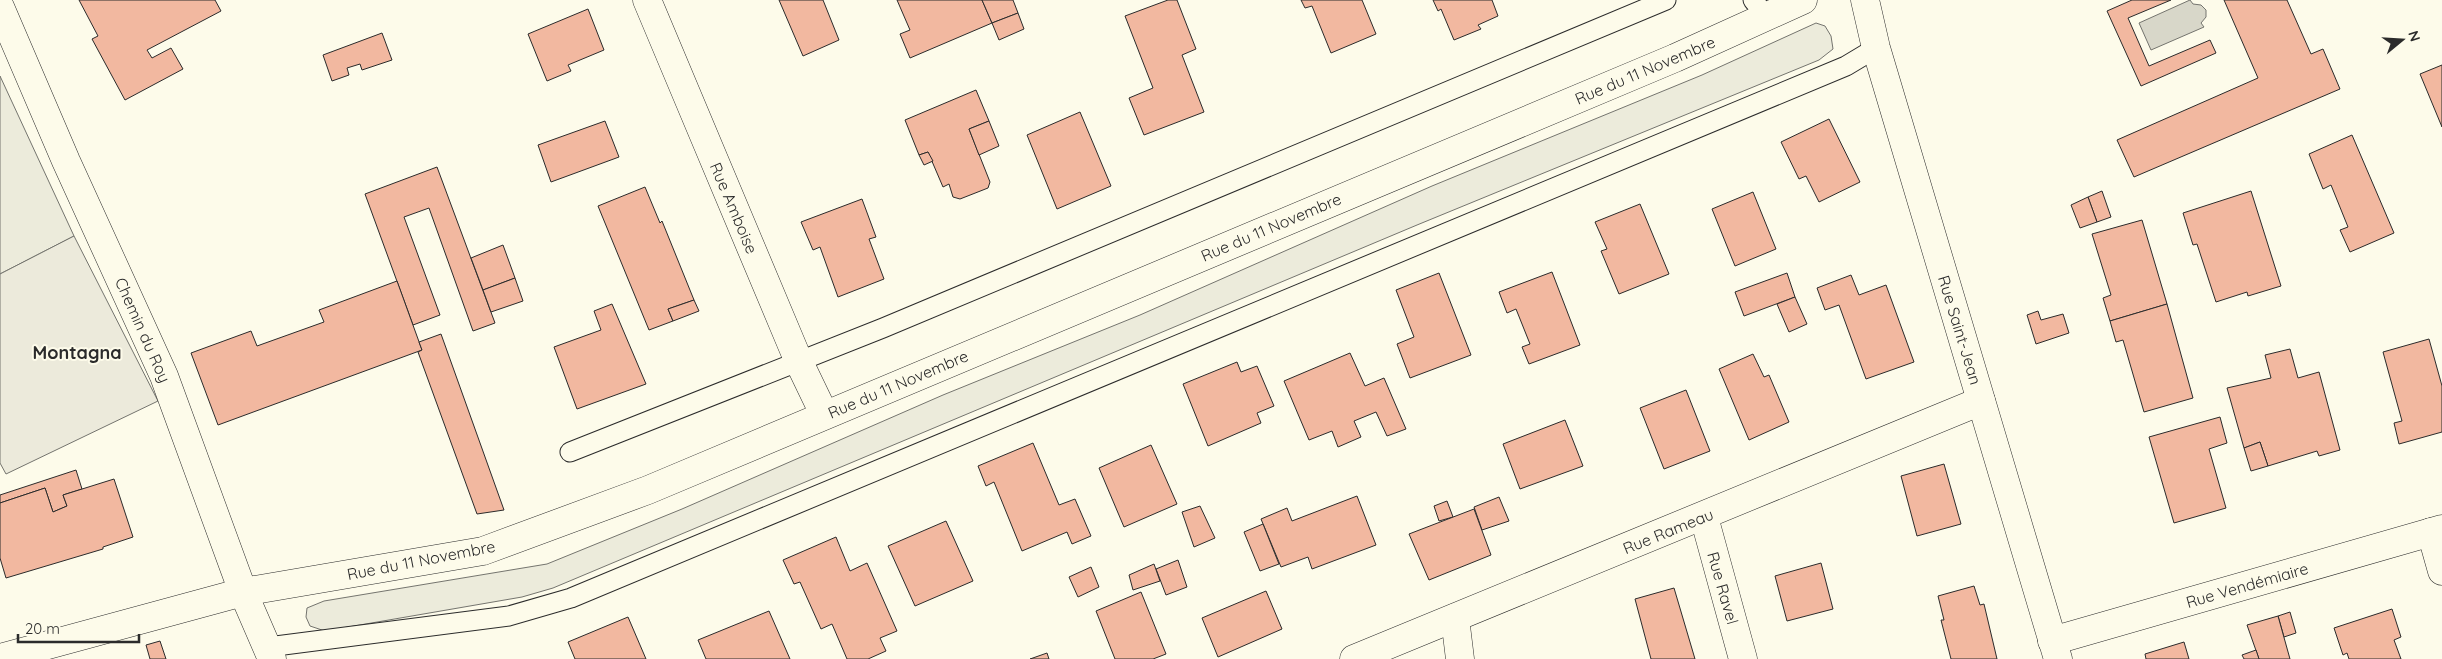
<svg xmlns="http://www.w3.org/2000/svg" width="2442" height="659" font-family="Quicksand,sans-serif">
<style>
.green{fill:#ecebdb;stroke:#74746e}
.parking{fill:#eceadb;stroke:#74746e}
.water{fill:#d8d7c9;stroke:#74746e}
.building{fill:#f2b8a0;stroke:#2b2b2b}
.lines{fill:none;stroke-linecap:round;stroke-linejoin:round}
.service-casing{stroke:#2b2b2b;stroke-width:21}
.minor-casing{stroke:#2b2b2b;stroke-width:29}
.tertiary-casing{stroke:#2b2b2b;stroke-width:29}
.service{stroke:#fdfbea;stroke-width:19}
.minor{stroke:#fdfbea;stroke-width:28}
.tertiary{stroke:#fdfbea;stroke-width:28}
.labels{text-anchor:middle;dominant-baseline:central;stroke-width:4;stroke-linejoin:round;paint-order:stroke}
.street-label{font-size:16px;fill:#2b2b2b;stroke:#fdfbea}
.neighbourhood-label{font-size:18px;font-weight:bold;fill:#2b2b2b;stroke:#fdfbea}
</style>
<rect width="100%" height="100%" fill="#fdfbea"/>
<g class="green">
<polygon points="1816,23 1825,26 1831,36 1833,49 1819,60 1417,225 553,588 522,597 325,631 310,626 306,617 307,608 324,601 547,564 682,509 943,395 1140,315 1432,186 1702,75"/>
<polygon points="0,76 74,236 0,274"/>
</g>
<polygon class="parking" points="74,236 158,401 6,474 0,463 0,274"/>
<polygon class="water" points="2190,0 2193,4 2201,5 2206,10 2206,17 2201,23 2204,27 2151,50 2139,23"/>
<g class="building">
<polygon points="79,0 215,0 221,11 147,50 152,58 171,48 183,69 125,100 92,39 98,36"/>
<polygon points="779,0 823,0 839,40 803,56"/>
<polygon points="897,0 982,0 992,23 910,58 900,34 910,30"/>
<polygon points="982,0 1013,0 1018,13 992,23"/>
<polygon points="1168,0 1177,0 1196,49 1182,55 1204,112 1144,135 1129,98 1153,88 1125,16"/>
<polygon points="1301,0 1362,0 1376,34 1331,53 1312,6 1305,8"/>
<polygon points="1433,0 1492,0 1498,16 1478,25 1481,29 1454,40 1441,9 1438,11"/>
<polygon points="2132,0 2171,0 2128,18 2149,66 2210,40 2216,53 2141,86 2107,11"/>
<polygon points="2224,0 2287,0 2311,54 2323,49 2340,89 2134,177 2117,140 2258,78"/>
<polygon points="588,9 604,50 568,65 571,71 547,81 528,34"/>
<polygon points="1018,13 1024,29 999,40 992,23"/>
<polygon points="382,33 392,60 362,70 360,64 347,68 349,75 332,81 323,55"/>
<polygon points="2442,65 2442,127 2420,74"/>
<polygon points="976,90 989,121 969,129 990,182 988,188 960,199 953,197 949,184 943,187 928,152 919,155 905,120"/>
<polygon points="1080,112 1111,186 1057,209 1027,135"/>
<polygon points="1829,119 1860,182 1819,202 1806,176 1799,179 1781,142"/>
<polygon points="605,121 619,157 551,182 538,145"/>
<polygon points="989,121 999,146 979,155 969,129"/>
<polygon points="2352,135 2394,233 2350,252 2340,230 2348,227 2331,185 2323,189 2309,154"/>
<polygon points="928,152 933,161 924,165 919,155"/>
<polygon points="437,167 495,323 473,331 429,208 404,217 440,315 413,325 365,194"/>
<polygon points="645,187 660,223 662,221 694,300 668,309 673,321 649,330 598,206"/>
<polygon points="2102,191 2111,217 2097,222 2088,197"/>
<polygon points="2251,191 2281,286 2248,296 2247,292 2216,302 2197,244 2193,245 2183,213"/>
<polygon points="1753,192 1776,249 1735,266 1712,209"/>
<polygon points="2088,197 2097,222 2080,228 2071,205"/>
<polygon points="862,199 876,237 869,239 884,279 838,297 820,247 813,250 801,222"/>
<polygon points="1640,204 1669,274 1619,294 1601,251 1607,249 1595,222"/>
<polygon points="2142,220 2167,304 2110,321 2103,298 2111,295 2092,234"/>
<polygon points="503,245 515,278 483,290 471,258"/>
<polygon points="1552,272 1580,345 1529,364 1522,347 1530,344 1516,309 1507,313 1499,292"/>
<polygon points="1439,273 1471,355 1410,378 1397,344 1414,337 1396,290"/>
<polygon points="1787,273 1795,297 1744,316 1735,292"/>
<polygon points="1851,275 1859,295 1886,285 1914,362 1866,379 1839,305 1825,310 1817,288"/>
<polygon points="515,278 523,301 491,312 483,290"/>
<polygon points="397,281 422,350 218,425 191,353 251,331 257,346 324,322 319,310"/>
<polygon points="1795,297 1807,324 1789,332 1777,304"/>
<polygon points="694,300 699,311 673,321 668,309"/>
<polygon points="612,304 646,384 577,409 554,347 601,330 594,311"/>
<polygon points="2167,304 2193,398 2144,412 2123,340 2116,342 2110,321"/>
<polygon points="2038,311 2041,320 2063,314 2069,333 2036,344 2027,315"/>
<polygon points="441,334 504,510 477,514 418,352 422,350 419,342"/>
<polygon points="2429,339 2442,386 2442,432 2399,444 2394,423 2402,421 2383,352"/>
<polygon points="2290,349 2298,378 2319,372 2340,450 2319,456 2317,451 2268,466 2260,442 2244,448 2227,388 2271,378 2265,355"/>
<polygon points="1350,353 1365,386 1384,378 1406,429 1387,436 1376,412 1354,421 1361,437 1338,447 1332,431 1309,440 1284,381"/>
<polygon points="1753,354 1764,377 1769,375 1789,422 1749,440 1719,369"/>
<polygon points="1237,362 1241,372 1257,366 1274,406 1257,413 1261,423 1208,446 1183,384"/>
<polygon points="1686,390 1710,451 1664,469 1640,408"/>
<polygon points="2220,417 2227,443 2209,449 2226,508 2174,523 2149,437"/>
<polygon points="1565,420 1583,466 1520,489 1503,444"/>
<polygon points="2260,442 2268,466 2251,471 2244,448"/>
<polygon points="1033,443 1059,505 1075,499 1091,536 1072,544 1067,532 1022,551 994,482 986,486 978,466"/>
<polygon points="1151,445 1177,504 1124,527 1099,468"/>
<polygon points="1944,464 1961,524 1917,536 1901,476"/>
<polygon points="76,470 82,489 63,495 67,506 53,512 45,488 0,503 0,495"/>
<polygon points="114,479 133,537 103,547 103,549 6,578 0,558 0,503 45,488 53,512 67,506 63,495"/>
<polygon points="1357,496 1376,545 1312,569 1308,557 1281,567 1261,519 1287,508 1292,521"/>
<polygon points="1499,497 1509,521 1482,530 1474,507"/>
<polygon points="1447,501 1453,517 1439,521 1434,506"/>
<polygon points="1200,506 1215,538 1194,547 1182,512"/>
<polygon points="1474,509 1491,555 1429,580 1409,534"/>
<polygon points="946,521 973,581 915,606 888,546"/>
<polygon points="1263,524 1279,564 1260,571 1244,532"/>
<polygon points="836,537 850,571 867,563 897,631 880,638 886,651 868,659 847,659 832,624 821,629 800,582 794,584 783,560"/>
<polygon points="1178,560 1187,587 1166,595 1156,569"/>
<polygon points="1821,563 1833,609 1787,621 1775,576"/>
<polygon points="1154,564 1160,581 1133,590 1129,575"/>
<polygon points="1091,567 1099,587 1078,597 1069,577"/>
<polygon points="1974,586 1980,605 1984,604 1997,659 1951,659 1941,620 1944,620 1938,596"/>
<polygon points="1674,588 1695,659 1651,659 1635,599"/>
<polygon points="1266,591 1282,629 1218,657 1202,618"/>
<polygon points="1141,592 1166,654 1153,659 1115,659 1096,611"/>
<polygon points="2392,609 2401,637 2394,640 2401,659 2349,659 2347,653 2343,655 2334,628"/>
<polygon points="769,611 790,659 706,659 698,640"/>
<polygon points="2290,612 2296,633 2284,637 2278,616"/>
<polygon points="2278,616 2290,659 2259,659 2247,625"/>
<polygon points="628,617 646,659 575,659 568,642"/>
<polygon points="160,641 166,659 150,659 146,645"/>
<polygon points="2184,642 2189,659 2146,659 2145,654"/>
<polygon points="2256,650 2259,659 2244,659 2242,655"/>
<polygon points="1047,653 1049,659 1030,659"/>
</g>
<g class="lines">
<g class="service-casing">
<g id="service">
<polyline points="1753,0 1767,17"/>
<polyline points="570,452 883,328 1666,0"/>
<polyline points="268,647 509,616 571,598 1846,66 1876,48"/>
</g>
</g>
<g class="minor-casing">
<g id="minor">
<polyline points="647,0 799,362 824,414"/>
<polyline points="1865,0 1876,48 2058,659"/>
<polyline points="0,7 66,161 164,376 243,592 272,659"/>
<polyline points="1704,517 1743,659"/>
<polyline points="2431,532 2442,571"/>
<polyline points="1455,618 1460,659"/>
<polyline points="2052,641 2442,529"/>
<polyline points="1354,659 1981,401"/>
</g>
</g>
<g class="tertiary-casing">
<polyline id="tertiary" points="0,658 243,592 483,551 648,490 1675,58 1803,0"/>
</g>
<use href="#service" class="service"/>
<use href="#minor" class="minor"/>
<use href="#tertiary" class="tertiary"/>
</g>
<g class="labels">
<g class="street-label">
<text transform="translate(1645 70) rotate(-23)">Rue du 11 Novembre</text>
<text transform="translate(734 208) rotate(67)">Rue Amboise</text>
<text transform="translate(1271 227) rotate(-23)">Rue du 11 Novembre</text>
<text transform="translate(143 330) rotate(66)">Chemin du Roy</text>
<text transform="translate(1960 330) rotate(73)">Rue Saint-Jean</text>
<text transform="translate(898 384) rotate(-23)">Rue du 11 Novembre</text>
<text transform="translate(1668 531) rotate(-22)">Rue Rameau</text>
<text transform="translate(421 560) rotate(-11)">Rue du 11 Novembre</text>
<text transform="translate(2247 585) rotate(-16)">Rue Vendémiaire</text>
<text transform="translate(1723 588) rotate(74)">Rue Ravel</text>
</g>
<g class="neighbourhood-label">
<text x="77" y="352">Montagna</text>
</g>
</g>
<g transform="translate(2402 40) rotate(72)" stroke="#fdfbea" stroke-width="4" paint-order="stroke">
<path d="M0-4L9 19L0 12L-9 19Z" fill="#2b2b2b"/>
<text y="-8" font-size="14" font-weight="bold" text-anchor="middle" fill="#2b2b2b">N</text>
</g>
<path d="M18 634v8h121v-8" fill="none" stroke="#2b2b2b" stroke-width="2.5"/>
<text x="25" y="634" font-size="15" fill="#2b2b2b" stroke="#fdfbea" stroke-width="4" paint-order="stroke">20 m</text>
</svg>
